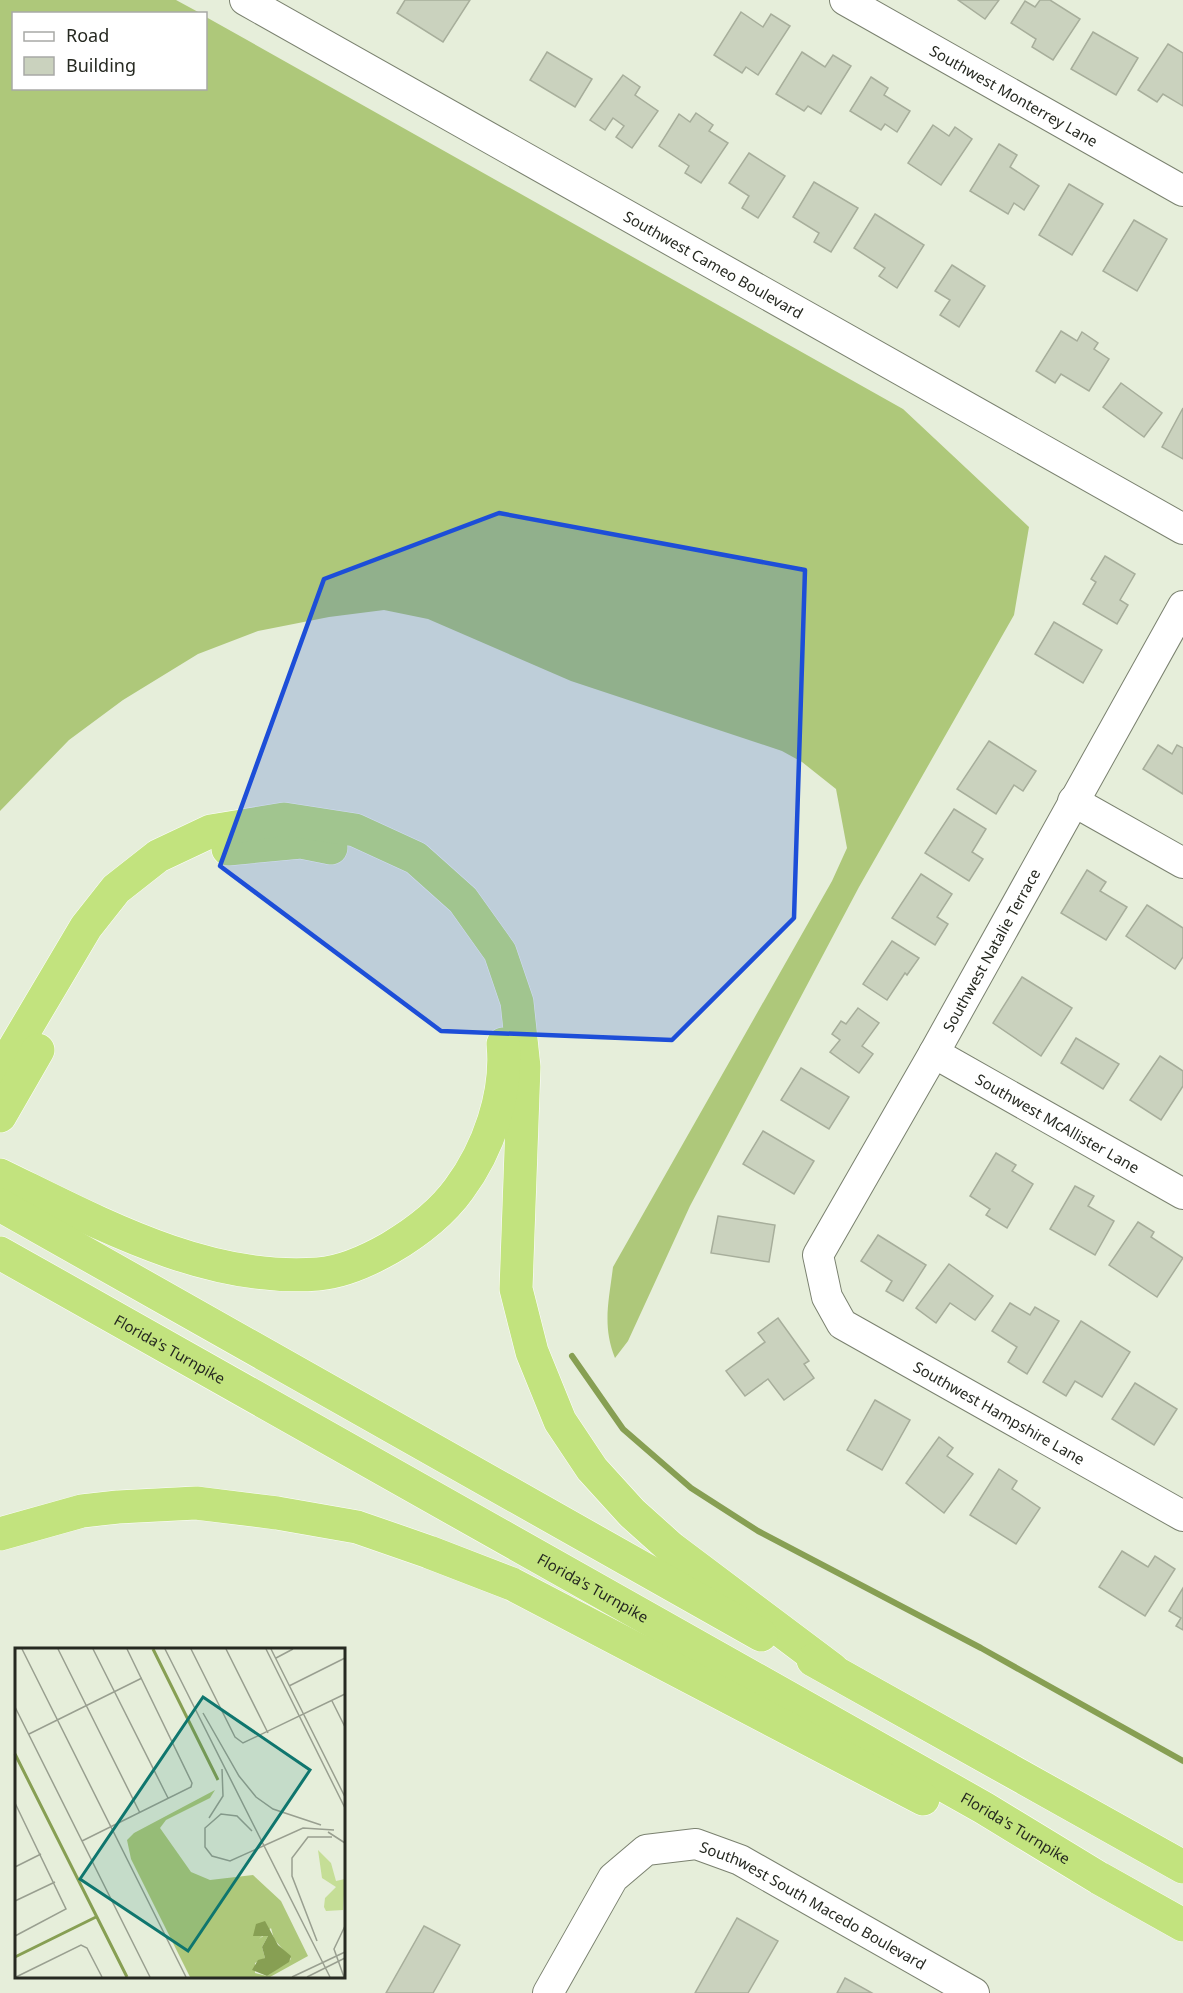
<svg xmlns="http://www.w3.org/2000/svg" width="1183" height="1993" font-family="'Noto Sans',sans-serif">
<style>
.forest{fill:#aec87a}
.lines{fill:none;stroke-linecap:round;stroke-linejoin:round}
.stream{stroke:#879f53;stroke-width:6}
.building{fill:#cad2be;stroke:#a7ae9b;stroke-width:1.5}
.minor-casing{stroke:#7a816f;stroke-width:32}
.highway-casing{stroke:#fff;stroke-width:34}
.minor{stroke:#fff;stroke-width:30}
.highway{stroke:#c2e37e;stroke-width:33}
.marked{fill:#1d4ed8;fill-opacity:0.2;stroke:#1d4ed8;stroke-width:4.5;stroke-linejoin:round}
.labels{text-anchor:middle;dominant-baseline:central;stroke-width:4.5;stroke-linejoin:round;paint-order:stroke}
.street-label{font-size:15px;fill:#262921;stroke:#fff}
.inset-river{fill:none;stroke:#879f53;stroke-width:3}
.inset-road{fill:none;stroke:#999f90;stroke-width:1.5}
.view{fill:#0f766e;fill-opacity:0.15;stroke:#0f766e;stroke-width:3}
.inset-edge{fill:none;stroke:#262921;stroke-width:3}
</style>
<rect width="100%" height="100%" fill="#e6eeda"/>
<path class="forest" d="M0 0H176L200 13 14 14V88H206V17L903 409 1029 527 1014 615 859 887 690 1206 628 1341 615 1358C602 1325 609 1301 613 1267L832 881 847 848 836 789 802 762 782 751 571 681 428 619 384 610 329 617 258 631 198 654 123 700 69 740 0 811Z"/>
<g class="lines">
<polyline class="stream" points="572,1356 623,1429 691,1488 758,1531 981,1648 1183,1761"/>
</g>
<g class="building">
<polygon points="405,0 470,0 443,42 397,13"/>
<polygon points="958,0 999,0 985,19"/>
<polygon points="1040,0 1050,0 1080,19 1053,60 1032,47 1036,39 1011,23 1025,1 1035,7"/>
<polygon points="741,12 763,27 771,14 790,26 758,75 746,67 742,73 714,55"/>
<polygon points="1093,32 1138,58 1116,95 1071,69"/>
<polygon points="1168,44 1183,53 1183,106 1163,94 1157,102 1138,90"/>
<polygon points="547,52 592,79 575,107 530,80"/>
<polygon points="802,52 825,67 833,55 851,66 821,114 808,106 804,111 776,94"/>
<polygon points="623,75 640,87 635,95 658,111 632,148 616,137 624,126 613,118 605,130 590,120"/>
<polygon points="871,77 888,88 884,95 910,111 897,132 885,124 881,130 850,111"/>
<polygon points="696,113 713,125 709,131 728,143 701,183 685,173 689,166 659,146 679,114 690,122"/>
<polygon points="933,125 949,136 955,127 972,139 941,185 908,163"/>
<polygon points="999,144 1017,155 1010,167 1039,186 1024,210 1014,203 1008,214 970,191"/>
<polygon points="749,153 785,176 758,218 742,208 749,196 729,183"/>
<polygon points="814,182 858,208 831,252 814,242 819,233 793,217"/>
<polygon points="1069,184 1103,204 1072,255 1039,235"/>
<polygon points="875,214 924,245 897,288 879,276 885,268 854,248"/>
<polygon points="1134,220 1167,239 1137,291 1103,271"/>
<polygon points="952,265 985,286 959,327 940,315 950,300 935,291"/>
<polygon points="1061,331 1077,341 1082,332 1098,343 1094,349 1109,359 1089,391 1061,374 1055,383 1036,371"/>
<polygon points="1121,383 1162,413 1144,437 1103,407"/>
<polygon points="1183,408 1183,459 1162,447"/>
<polygon points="1105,556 1135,574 1120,600 1128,605 1117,624 1083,604 1096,582 1091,579"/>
<polygon points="1054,622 1102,650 1083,683 1035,654"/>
<polygon points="989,741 1036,771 1023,791 1014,785 996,814 957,789"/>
<polygon points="1158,745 1172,754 1177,745 1183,748 1183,794 1143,769"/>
<polygon points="954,809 986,829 972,852 983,859 969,881 925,853"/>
<polygon points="1087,870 1106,882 1100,891 1127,907 1106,940 1061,913"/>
<polygon points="921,874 952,894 937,917 948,924 935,945 892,918"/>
<polygon points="1147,905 1183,928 1183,957 1175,969 1126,936"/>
<polygon points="892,941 919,958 907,975 905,973 887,1000 863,984"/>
<polygon points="1022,977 1072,1008 1041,1056 993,1023"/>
<polygon points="858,1008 879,1023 862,1046 873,1054 859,1073 830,1052 840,1040 832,1034 841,1021 846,1024"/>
<polygon points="1076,1038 1119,1064 1103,1089 1061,1063"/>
<polygon points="1160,1056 1183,1071 1183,1086 1161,1120 1130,1100"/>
<polygon points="801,1068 849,1097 829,1129 781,1100"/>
<polygon points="763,1131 814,1161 794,1194 743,1164"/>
<polygon points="996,1153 1016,1165 1012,1171 1033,1184 1007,1228 986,1215 990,1209 970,1196"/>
<polygon points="1075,1186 1094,1196 1088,1206 1114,1221 1095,1255 1050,1229"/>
<polygon points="718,1216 775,1225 769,1262 711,1253"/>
<polygon points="1138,1222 1154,1232 1151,1237 1183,1258 1157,1297 1109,1265"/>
<polygon points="878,1235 926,1265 903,1301 886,1291 892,1281 861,1261"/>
<polygon points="949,1264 993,1296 975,1320 950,1303 936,1323 916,1308"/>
<polygon points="1010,1303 1030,1315 1035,1307 1059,1321 1027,1374 1008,1362 1017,1347 992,1331"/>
<polygon points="778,1318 809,1361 804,1364 814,1378 784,1400 768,1379 745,1396 726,1371 765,1342 758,1333"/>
<polygon points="1081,1321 1130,1352 1102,1397 1075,1381 1066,1396 1043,1382"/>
<polygon points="1135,1383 1177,1409 1154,1445 1112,1419"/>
<polygon points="875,1400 910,1420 882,1470 847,1450"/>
<polygon points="939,1437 953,1448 947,1456 973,1474 944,1513 906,1483"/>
<polygon points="999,1469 1017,1481 1012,1489 1040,1508 1016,1544 970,1515"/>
<polygon points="1122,1551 1148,1567 1155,1556 1175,1569 1145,1616 1099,1587"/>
<polygon points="1183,1588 1183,1630 1176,1626 1181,1618 1169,1611"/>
<polygon points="737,1918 778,1941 748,1993 695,1993"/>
<polygon points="424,1926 460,1945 433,1993 386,1993"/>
<polygon points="845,1978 872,1993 837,1993"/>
</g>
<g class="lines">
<g class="minor-casing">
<g id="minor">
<path id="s1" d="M245 0 1183 529"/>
<path id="s2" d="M845 0 1183 191"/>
<path id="s3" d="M1183 606 934 1053 818 1255 827 1297 842 1324 1183 1516"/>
<polyline points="1073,801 1183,863"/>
<path id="s4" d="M934 1053 1183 1194"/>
<path id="s5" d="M548 1993 613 1878 646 1850 696 1844 740 1860 974 1993"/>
</g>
</g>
<g class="highway-casing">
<g id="highway">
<polyline points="228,849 301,842 331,848"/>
<polyline points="0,1072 86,927 116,889 158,856 211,831 284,819 355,830 416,858 463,900 500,952 517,1002 524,1067 516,1289 532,1352 560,1421 592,1469 632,1513 671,1548 832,1669"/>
<polyline points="0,1116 38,1050"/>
<path d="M0 1175C97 1222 206 1283 318 1274 343 1272 369 1260 390 1248 417 1232 441 1214 459 1189 488 1150 508 1094 503 1044"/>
<polyline points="0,1205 761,1635"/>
<path id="s6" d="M0 1253 984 1808 1099 1878 1183 1925"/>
<polyline points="0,1534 82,1511 118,1507 196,1503 277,1513 357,1527 429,1552 512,1584 923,1799"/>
<polyline points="813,1660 1183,1867"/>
</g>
</g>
<use href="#minor" class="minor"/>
<use href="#highway" class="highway"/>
</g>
<path class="marked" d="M499 513 805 570 794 918 672 1040 441 1031 220 866 324 579Z"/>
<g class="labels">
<g class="street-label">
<text stroke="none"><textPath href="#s2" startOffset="194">Southwest Monterrey Lane</textPath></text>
<text stroke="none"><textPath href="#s1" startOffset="538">Southwest Cameo Boulevard</textPath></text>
<text transform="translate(991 950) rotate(-61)">Southwest Natalie Terrace</text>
<text stroke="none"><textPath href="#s4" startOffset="142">Southwest McAllister Lane</textPath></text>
<text stroke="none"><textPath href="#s6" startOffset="195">Florida's Turnpike</textPath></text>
<text stroke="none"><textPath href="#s3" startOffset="999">Southwest Hampshire Lane</textPath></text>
<text stroke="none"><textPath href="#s6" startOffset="681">Florida's Turnpike</textPath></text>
<text stroke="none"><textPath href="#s6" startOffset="1167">Florida's Turnpike</textPath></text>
<text stroke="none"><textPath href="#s5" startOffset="358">Southwest South Macedo Boulevard</textPath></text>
</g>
</g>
<g transform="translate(15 1648)">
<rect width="330" height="330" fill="#e6eeda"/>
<path d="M303 202 316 215 321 233 330 231 328 262 311 263 309 259 310 250 321 239 307 230Z" fill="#c5de96"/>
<path d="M200 142 195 150 151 172 145 180 176 224 195 232 238 227 266 253 293 308 255 329H175L116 211 112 192 119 185ZM256 280 259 291 276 311 252 328 240 325V315L250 310 247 299 253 288 251 286 244 291Z" fill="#aec87a" fill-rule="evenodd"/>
<path d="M250 273 263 297 276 308 274 314 252 328 237 322 243 312 250 310 247 299 253 288H238L241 276Z" fill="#879f53"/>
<path class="inset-river" d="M138 1 203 132M0 106 112 329M0 309 81 269"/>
<path class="inset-road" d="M7 1 171 329M43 1 125 165M78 1 153 150M150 1 315 329M176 1 220 89 228 95 330 46M211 1 253 85M251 1 330 160M256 1 330 149M261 10 278 1M274 38 330 10M317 53 330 79M0 59 135 329M188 65 224 128 241 149 258 161 306 177M14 86 127 30M0 155 51 261 0 288M194 170 208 148 207 121M237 183 222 168 206 166 190 180V199L197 208 215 213 288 180 319 182M313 184 330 195M67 193 176 139 177 135 112 1M0 219 26 206M0 253 40 234M302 293 277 228V210L293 189H317M1 329 66 297 72 300 87 329M277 329 330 304M292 329 330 310M329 329 319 301 330 278"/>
<path class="view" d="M188 49 295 122 173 303 65 231Z"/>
<rect width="330" height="330" class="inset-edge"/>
</g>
<rect x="12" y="12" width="195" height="78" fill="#ffffff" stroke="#a8a9a6" stroke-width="1.5"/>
<rect x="24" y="32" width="30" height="9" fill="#ffffff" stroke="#a8a9a6" stroke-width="1.5"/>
<text x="66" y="42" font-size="18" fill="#262921">Road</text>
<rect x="24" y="57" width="30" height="18" fill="#cad2be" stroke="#a8a9a6" stroke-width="1.5"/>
<text x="66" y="72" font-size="18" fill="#262921">Building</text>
</svg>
